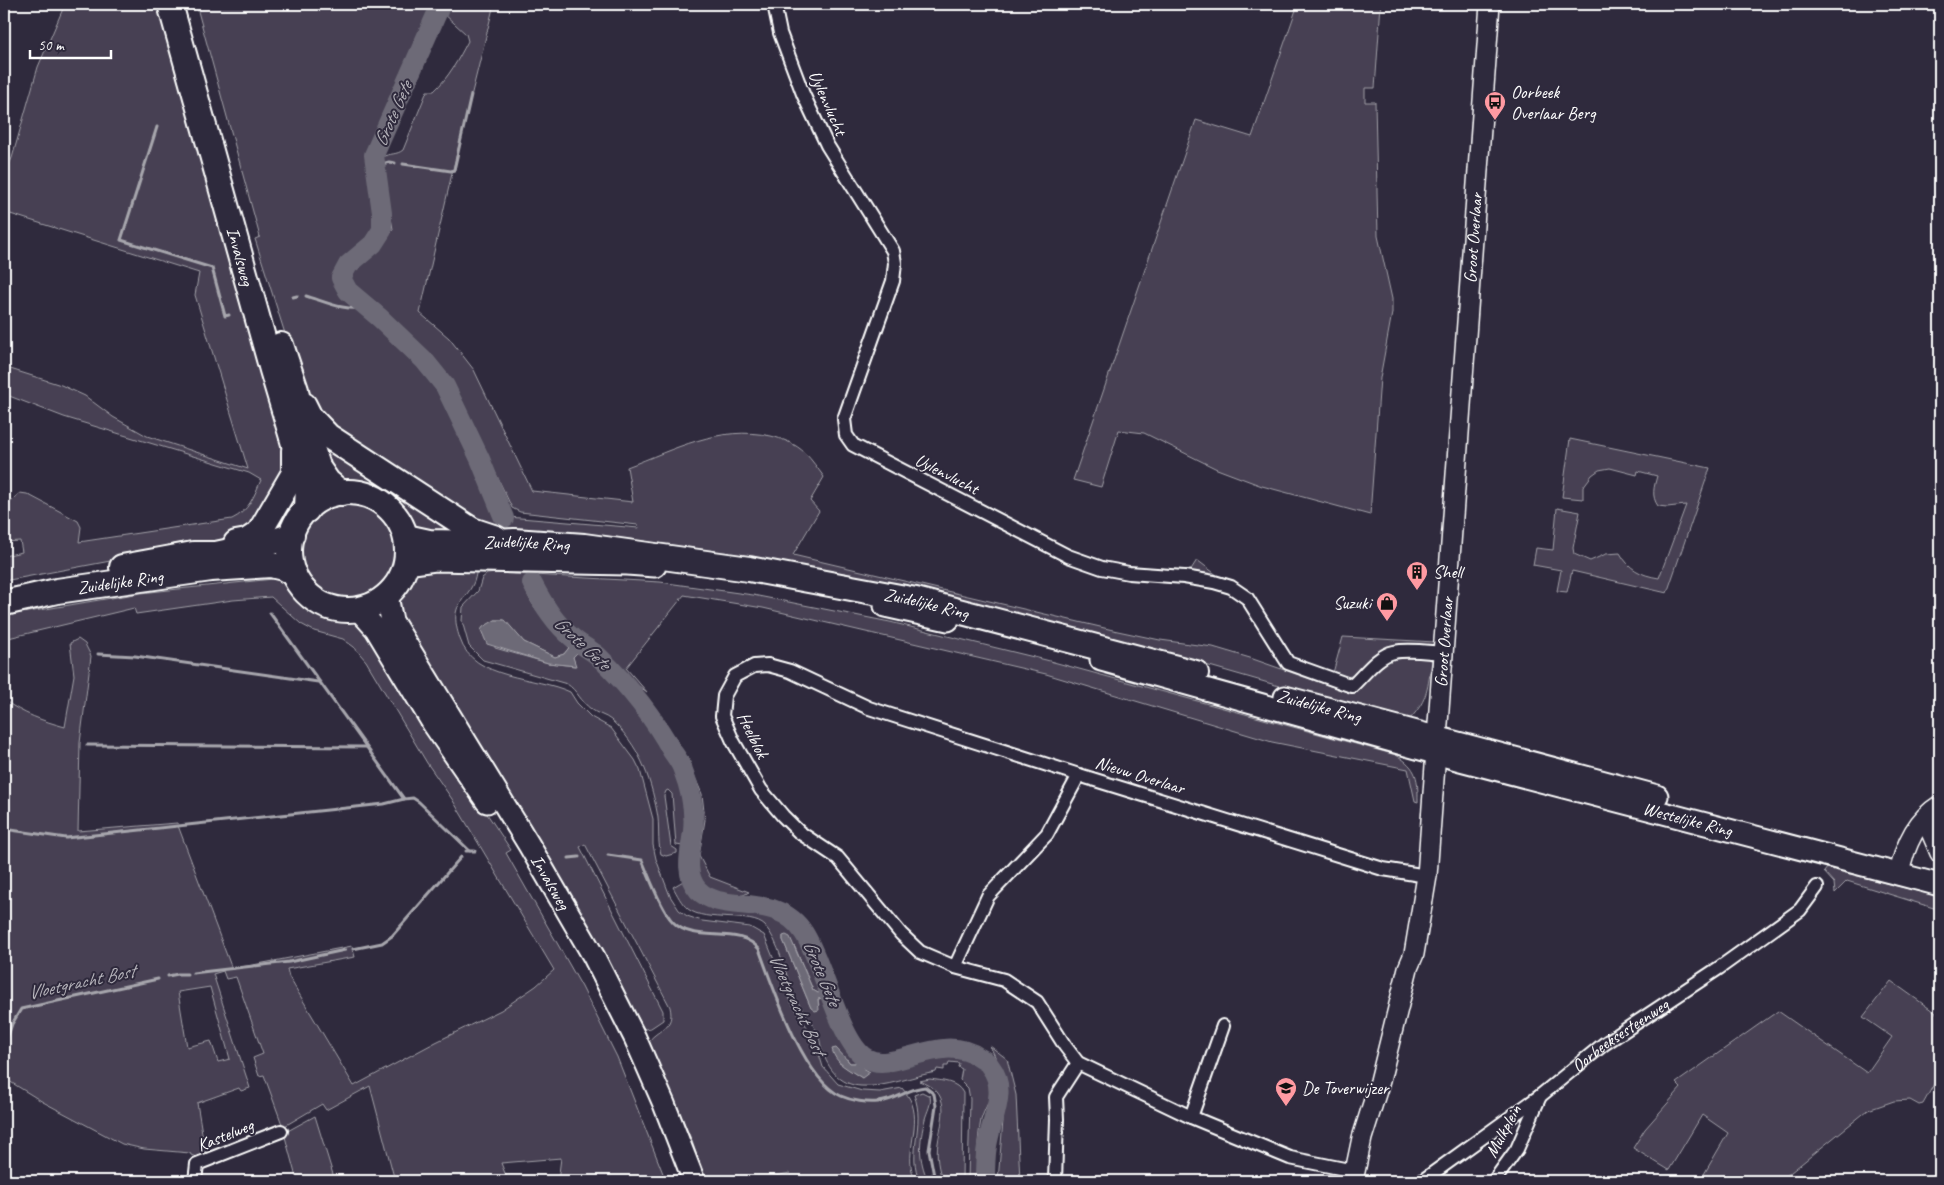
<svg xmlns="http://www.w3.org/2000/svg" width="1944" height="1185" font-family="Caveat,sans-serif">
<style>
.green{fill:#464152;stroke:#a2a0a8;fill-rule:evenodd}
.water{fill:#6d6a77;stroke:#a7a6ad}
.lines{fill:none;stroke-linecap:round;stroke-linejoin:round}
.stream{stroke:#a7a6ad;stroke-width:3}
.river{stroke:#6d6a77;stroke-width:20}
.street-casing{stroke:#fff;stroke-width:16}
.secondary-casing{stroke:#fff;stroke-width:22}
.primary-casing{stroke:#fff;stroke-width:25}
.highway-casing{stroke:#fff;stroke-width:28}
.street{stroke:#2f2a3d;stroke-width:12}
.secondary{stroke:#2f2a3d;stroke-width:19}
.primary{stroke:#2f2a3d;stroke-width:21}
.highway{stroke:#2f2a3d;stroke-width:24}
.labels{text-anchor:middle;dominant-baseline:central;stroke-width:4;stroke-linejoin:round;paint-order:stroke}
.poi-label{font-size:18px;fill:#fff;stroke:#2f2a3d;text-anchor:start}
.street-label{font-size:18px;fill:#fff;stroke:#2f2a3d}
.water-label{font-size:19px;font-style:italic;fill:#b6b4bb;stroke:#2f2a3d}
</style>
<rect width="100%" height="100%" fill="#2f2a3d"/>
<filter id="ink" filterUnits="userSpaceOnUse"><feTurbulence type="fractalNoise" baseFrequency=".02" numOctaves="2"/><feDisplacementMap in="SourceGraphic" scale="10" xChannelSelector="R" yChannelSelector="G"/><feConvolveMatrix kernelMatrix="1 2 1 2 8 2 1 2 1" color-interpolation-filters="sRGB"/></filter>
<g filter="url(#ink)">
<g class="green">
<path d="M65 4H157L220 230 226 229 290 457 257 525 238 537 4 581V556L22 552 20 541 4 542C4 520 0 508 20 493L27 494 78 521 81 527 79 542 232 519C249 511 254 496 261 480L249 473 64 417 4 394V367L61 385 85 396 113 417 147 436 248 469 195 295 199 273 4 212V175L12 158 38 67Z"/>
<path d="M196 4H434L382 116 367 158 377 225 373 234 345 256 332 276 335 286 422 366 451 407 496 516 639 528 638 525 520 512 512 508 472 423 446 376 431 356 367 298 351 285 348 277 354 266 387 239 393 229 382 167V157C390 153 397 155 403 150L427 91H434C449 77 458 60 468 41L466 34 443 13 449 4H494L453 169 420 313 449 338 474 370 532 491 633 502 627 467C675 449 719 425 771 436 783 439 796 444 805 453 812 460 818 469 824 477L810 501 819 511 793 555 1113 630 1160 640 1213 647 1250 658 1350 693 1391 657 1401 655 1428 658 1432 661C1427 688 1429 698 1410 719H1404V722L1213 667 975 605 480 529 346 441 307 403 255 239 260 237Z"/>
<polygon points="1298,4 1381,4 1375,88 1365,88 1365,102 1375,102 1378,236 1392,299 1392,313 1380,378 1370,515 1262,486 1217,469 1144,433 1119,430 1101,487 1073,480 1196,120 1252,137"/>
<polygon points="323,438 477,539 438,538 410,526 395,505 387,499 364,488 348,486 326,470"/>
<path d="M1570 439 1710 468 1667 593 1572 571 1567 592 1557 591 1561 570 1533 565 1536 548 1553 550 1557 508 1580 512 1573 548 1574 554 1590 561 1606 554 1620 553C1629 569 1640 575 1659 578L1686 505 1667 507 1658 506C1651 496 1654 487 1657 476L1638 471 1637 475 1610 468 1599 470 1592 475 1583 487V499L1562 497Z"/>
<polygon points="297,477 299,508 293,515 286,529 261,536"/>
<circle cx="348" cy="552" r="49"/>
<polygon points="1197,560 1222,579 1190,571"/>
<path d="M477 568C476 574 475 581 472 586 467 596 458 602 456 613 455 622 457 630 460 639 473 680 536 676 570 692L577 703 591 717 611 728 635 760 640 770 653 819V845L656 859 670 896 679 910 687 916 702 921 750 927 764 935 791 1002 814 1038 823 1067 838 1084 862 1091 880 1092 902 1088C906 1093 910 1098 912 1104 921 1129 902 1157 916 1181H792L790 1173 750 1181H705L692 1141 649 1041C659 1028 675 1029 670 1007L585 844 580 847 663 1011V1020L651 1028 645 1029 643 1027 567 889 397 611 398 602 420 571Z"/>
<path d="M496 573 660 582 753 595 890 622 1046 660 1396 755C1418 768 1418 779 1418 802L1415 801 1408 769 1272 742 1046 674 763 608 684 595 626 668 647 692 625 676 608 654 575 632 563 621 545 597 542 582 524 583C529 609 553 628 571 645L564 654 555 657 524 642 504 620H495V648L548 663 575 666 573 657 578 651H583C612 670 659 732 674 764 684 785 692 825 683 846L676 845 672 794 668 790 666 791 664 796 671 846 677 850V853L666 856 661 854C657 841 660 825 657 812 650 776 639 745 611 720 605 715 597 714 591 709 581 702 577 690 567 684L483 660 469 646 462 621 463 607 478 591 482 578 487 574Z"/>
<path d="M273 579 283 580 306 606 316 612 327 617 360 622 511 850 506 853 582 987 617 1057 666 1181H558L561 1158 501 1163 508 1181H395L370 1086 326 1110 322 1104 283 1127 264 1075 259 1076 253 1058 263 1054 236 977 226 979 223 971 213 974 250 1088 241 1091 239 1088 197 1103 206 1157 198 1158 191 1155 190 1153 144 1149 122 1144 43 1102 4 1078V700C23 714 43 721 65 727L74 675 70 643 78 639 85 644 91 656 80 743 78 831 177 823 232 969 352 946 355 957 287 969 289 977 354 1086 436 1042 501 1010 536 986 554 970 452 799 427 763 366 661 354 647 343 639 314 631 301 624 271 597 233 600 136 614 134 608 4 639V617L16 614 141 593ZM210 987 230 1059 218 1062 211 1041 187 1047 178 992Z"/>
<polygon points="1343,637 1435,642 1433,649 1393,648 1356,675 1342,678 1333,673"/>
<path d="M686 756 702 794 705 820 699 856 710 877 749 892C737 899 729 900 716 896 680 884 701 834 700 808 699 791 691 772 686 756Z"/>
<polygon points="1827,868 1940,897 1940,910 1847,881 1835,893 1834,883 1824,872"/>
<path d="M685 880 694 893 710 903 766 914 793 927 804 941 824 986 823 991 818 993 813 990 795 947 783 936V940L811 1008 819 1006 818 999 823 998 828 1004 840 1034 858 1059 855 1063H850L847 1059 839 1063 862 1078 865 1070 863 1068 864 1065C874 1065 883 1069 894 1068 906 1066 915 1059 927 1056 952 1050 992 1054 992 1088 991 1100 984 1109 981 1120 977 1140 977 1161 977 1181H968L970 1099 968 1088 960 1080 962 1069 958 1067 959 1063 949 1062 948 1066H944V1070L937 1069 936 1072C912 1076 886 1088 861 1086 840 1085 828 1069 822 1050 820 1044 820 1037 817 1032 810 1018 799 1007 793 993 785 973 779 941 765 926 751 912 706 923 688 909 681 903 677 894 673 887Z"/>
<polygon points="1891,981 1940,1016 1940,1073 1923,1104 1919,1105 1910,1100 1894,1101 1868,1110 1780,1181 1700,1181 1728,1133 1702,1115 1669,1170 1633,1148 1645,1129 1681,1088 1676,1083 1778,1011 1867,1073 1892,1037 1863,1017"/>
<polygon points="990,1046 1007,1059 1016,1095 1020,1181 998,1181 1006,1084 1003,1073"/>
<path d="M930 1079C942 1081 957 1081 963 1093L962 1181H943C938 1169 936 1156 938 1143 942 1117 953 1092 919 1081Z"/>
<path d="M922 1092 930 1096C932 1104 927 1111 925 1119 919 1143 918 1158 928 1181H920C906 1153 926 1125 914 1095Z"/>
<polygon points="315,1116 335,1181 297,1181 284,1133"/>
</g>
<g class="water">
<polygon points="495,620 505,620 524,642 555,657 564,654 571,645 583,651 578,652 573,657 576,666 548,663 487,644 481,630 483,627"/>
<polygon points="786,935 790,937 813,990 818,993 823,991 823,998 818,999 819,1010 815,1011 811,1008 783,940 783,936"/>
<path d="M836 1048 850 1063H855L858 1059 867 1064 864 1065 863 1068 870 1072 862 1078C850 1070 835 1064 832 1049Z"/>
</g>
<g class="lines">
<g class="stream">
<polyline points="157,127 121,240 212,268 225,316 229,315"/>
<polyline points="403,164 451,171 454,170 471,95"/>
<polyline points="376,166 389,162 395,163"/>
<path d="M306 296C326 302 346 312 366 307"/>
<polyline points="293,297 297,296"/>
<polyline points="270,613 404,799 413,798 419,802 470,851"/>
<polyline points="98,654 135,656 318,682"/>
<polyline points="87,745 366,747"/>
<polyline points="4,829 66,838 384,804 404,799"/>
<polyline points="466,851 475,851"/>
<path d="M608 855 642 860C649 876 661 910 673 922 695 945 739 924 759 949 773 987 803 1079 841 1096 852 1101 867 1103 878 1102 896 1101 908 1088 925 1087L934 1094 936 1106 929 1150 935 1181"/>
<polyline points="569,858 579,857"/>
<polyline points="353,949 382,943 392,936 461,857"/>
<polyline points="193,973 289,962 345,950"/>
<polyline points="168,976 178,974 187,974"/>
<polyline points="4,1047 12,1024 21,1009 158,979"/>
</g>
<g class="river">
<polyline points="441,4 374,155 382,213 382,230 373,244 348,265 341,278 348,291 380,318 424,360 445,386 480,459 504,518"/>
<path d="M532 583C543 604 555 624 574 639 582 646 592 650 599 657 628 685 653 716 672 751 676 757 681 763 683 770 690 788 695 811 693 831 691 850 683 873 698 890 723 916 777 890 804 933 823 962 840 1043 866 1058 893 1075 941 1030 980 1058 984 1060 988 1062 990 1066 1009 1090 991 1119 987 1146 985 1157 985 1170 985 1181"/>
</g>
<g class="street-casing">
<g id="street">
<path d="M774 4 780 33 803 94 827 145 893 251 895 263 893 281 844 419 846 435 853 445 1068 556 1102 568 1129 573 1184 577 1214 582 1231 587 1247 598 1288 663 1352 686C1364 675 1378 655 1394 652 1409 649 1427 652 1442 653"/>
<polyline points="955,967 920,952 901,934 838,858 799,832 783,816 761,790 733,741 722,716 724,696 735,676 754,666 768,665 790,671 869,708 1079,775"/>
<polyline points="1191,1117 1223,1026"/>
<polyline points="1354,1171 1290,1158 1191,1117 1078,1063 1065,1046 1037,1002 1004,980 955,967 988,896 1047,834 1079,775 1383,869 1427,876"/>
<polyline points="195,1181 197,1164 281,1131"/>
<polyline points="1055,1181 1057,1119 1056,1097 1078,1063"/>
<path id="s1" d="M1422 1181 1540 1096 1604 1044 1719 968 1800 910 1817 887"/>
<polyline points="1494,1181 1517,1149 1540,1096"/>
</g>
</g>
<g class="secondary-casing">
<g id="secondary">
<polyline points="1928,825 1940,853"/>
<path d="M1899 875C1904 847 1916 820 1940 805"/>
<path id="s2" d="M1353 1181 1362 1138 1380 1081 1408 968 1414 954 1427 876 1490 4"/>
</g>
</g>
<g class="primary-casing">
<g id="primary">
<polyline points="406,564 435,560 627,564 655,566"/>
<path id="s3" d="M387 596 392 621 529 845 594 957 635 1038 664 1104 694 1181"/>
<polyline points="885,606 948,620"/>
<polyline points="358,609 376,629 434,725 487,802"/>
<path id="s4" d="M1101 660 1460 760 1940 885"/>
<polyline points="1285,697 1657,796"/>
</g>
</g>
<g class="highway-casing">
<g id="highway">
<path id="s5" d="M170 4 272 370 294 444 308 485 307 510"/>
<polyline points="281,345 296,390 300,413 319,469 328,482 341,493"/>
<polyline points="304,405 310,417 328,436 472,530 496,538"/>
<circle cx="348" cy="551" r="59"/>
<path id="s6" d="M406 537 429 542 479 543 514 541 584 546 749 569 916 600 1196 673"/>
<polyline points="236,543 247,541 259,533 294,473 294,451"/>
<polyline points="122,567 193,554 216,554 272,542 292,535"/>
<path id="s7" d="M4 603 57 591 211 569 271 565 283 568 294 574"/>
</g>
</g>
<use href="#street" class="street"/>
<use href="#secondary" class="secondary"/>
<use href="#primary" class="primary"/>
<use href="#highway" class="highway"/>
</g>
</g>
<defs>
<g id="bus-pin" transform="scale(1.125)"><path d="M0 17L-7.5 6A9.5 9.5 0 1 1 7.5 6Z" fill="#ff9aa2" stroke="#2f2a3d"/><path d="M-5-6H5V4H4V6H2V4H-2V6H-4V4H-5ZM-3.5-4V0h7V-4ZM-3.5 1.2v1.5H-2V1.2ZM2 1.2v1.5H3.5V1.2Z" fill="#111"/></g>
<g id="building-pin" transform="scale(1.125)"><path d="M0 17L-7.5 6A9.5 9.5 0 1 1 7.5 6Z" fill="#ff9aa2" stroke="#2f2a3d"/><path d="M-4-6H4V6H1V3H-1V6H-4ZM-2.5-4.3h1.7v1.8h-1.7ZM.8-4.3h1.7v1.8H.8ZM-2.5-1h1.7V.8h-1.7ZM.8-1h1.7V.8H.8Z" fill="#111"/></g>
<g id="shop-pin" transform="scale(1.125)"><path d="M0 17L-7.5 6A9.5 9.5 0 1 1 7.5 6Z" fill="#ff9aa2" stroke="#2f2a3d"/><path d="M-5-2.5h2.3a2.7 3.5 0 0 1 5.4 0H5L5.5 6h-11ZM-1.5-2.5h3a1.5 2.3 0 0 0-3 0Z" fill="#111"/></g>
<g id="school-pin" transform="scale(1.125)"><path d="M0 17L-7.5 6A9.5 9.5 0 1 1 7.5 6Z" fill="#ff9aa2" stroke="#2f2a3d"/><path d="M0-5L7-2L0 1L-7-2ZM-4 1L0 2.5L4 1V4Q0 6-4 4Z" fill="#111"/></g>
</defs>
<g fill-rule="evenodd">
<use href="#bus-pin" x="1495" y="102"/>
<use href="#building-pin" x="1417" y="572"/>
<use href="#shop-pin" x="1387" y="603"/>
<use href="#school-pin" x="1286" y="1088"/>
</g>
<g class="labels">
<g class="poi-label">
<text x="1511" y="92">Oorbeek<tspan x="1511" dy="21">Overlaar Berg</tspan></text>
<text x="1433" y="572">Shell</text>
<text x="1371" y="603" text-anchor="end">Suzuki</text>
<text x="1302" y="1088">De Toverwijzer</text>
</g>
<g class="street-label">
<text transform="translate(828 103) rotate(66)">Uylenvlucht</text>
<text stroke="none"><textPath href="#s2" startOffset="954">Groot Overlaar</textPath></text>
<text stroke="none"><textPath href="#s5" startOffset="262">Invalsweg</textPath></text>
<text transform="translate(947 474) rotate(27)">Uylenvlucht</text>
<text stroke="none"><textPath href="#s6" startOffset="121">Zuidelijke Ring</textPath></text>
<text stroke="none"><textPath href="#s7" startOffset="118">Zuidelijke Ring</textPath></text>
<text stroke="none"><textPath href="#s6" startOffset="526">Zuidelijke Ring</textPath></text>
<text stroke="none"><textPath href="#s2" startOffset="549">Groot Overlaar</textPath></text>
<text transform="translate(1319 706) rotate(15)">Zuidelijke Ring</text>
<text transform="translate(753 735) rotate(64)">Heelblok</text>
<text transform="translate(1140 775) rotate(17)">Nieuw Overlaar</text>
<text stroke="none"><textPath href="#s4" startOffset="608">Westelijke Ring</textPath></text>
<text stroke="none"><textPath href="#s3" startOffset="331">Invalsweg</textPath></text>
<text stroke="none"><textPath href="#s1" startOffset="246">Oorbeeksesteenweg</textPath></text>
<text transform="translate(1503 1131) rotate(-62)">Mulkplein</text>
<text transform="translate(225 1135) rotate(-22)">Kastelweg</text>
</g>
<g class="water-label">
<text transform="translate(393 114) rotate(-66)">Grote Gete</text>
<text transform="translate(582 643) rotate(43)">Grote Gete</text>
<text transform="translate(822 973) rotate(67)">Grote Gete</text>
<text transform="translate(81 982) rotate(-12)">Vloetgracht Bost</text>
<text transform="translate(797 1004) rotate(65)">Vloetgracht Bost</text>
</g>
</g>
<rect width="1944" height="1185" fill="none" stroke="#2f2a3d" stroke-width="20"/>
<rect x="10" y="10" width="1924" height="1165" fill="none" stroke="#fff" stroke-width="2" filter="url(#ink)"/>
<path d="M30 50v8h81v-8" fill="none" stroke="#ffffff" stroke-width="2.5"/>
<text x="38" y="50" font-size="15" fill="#ffffff" stroke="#2f2a3d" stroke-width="4" paint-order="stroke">50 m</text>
</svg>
